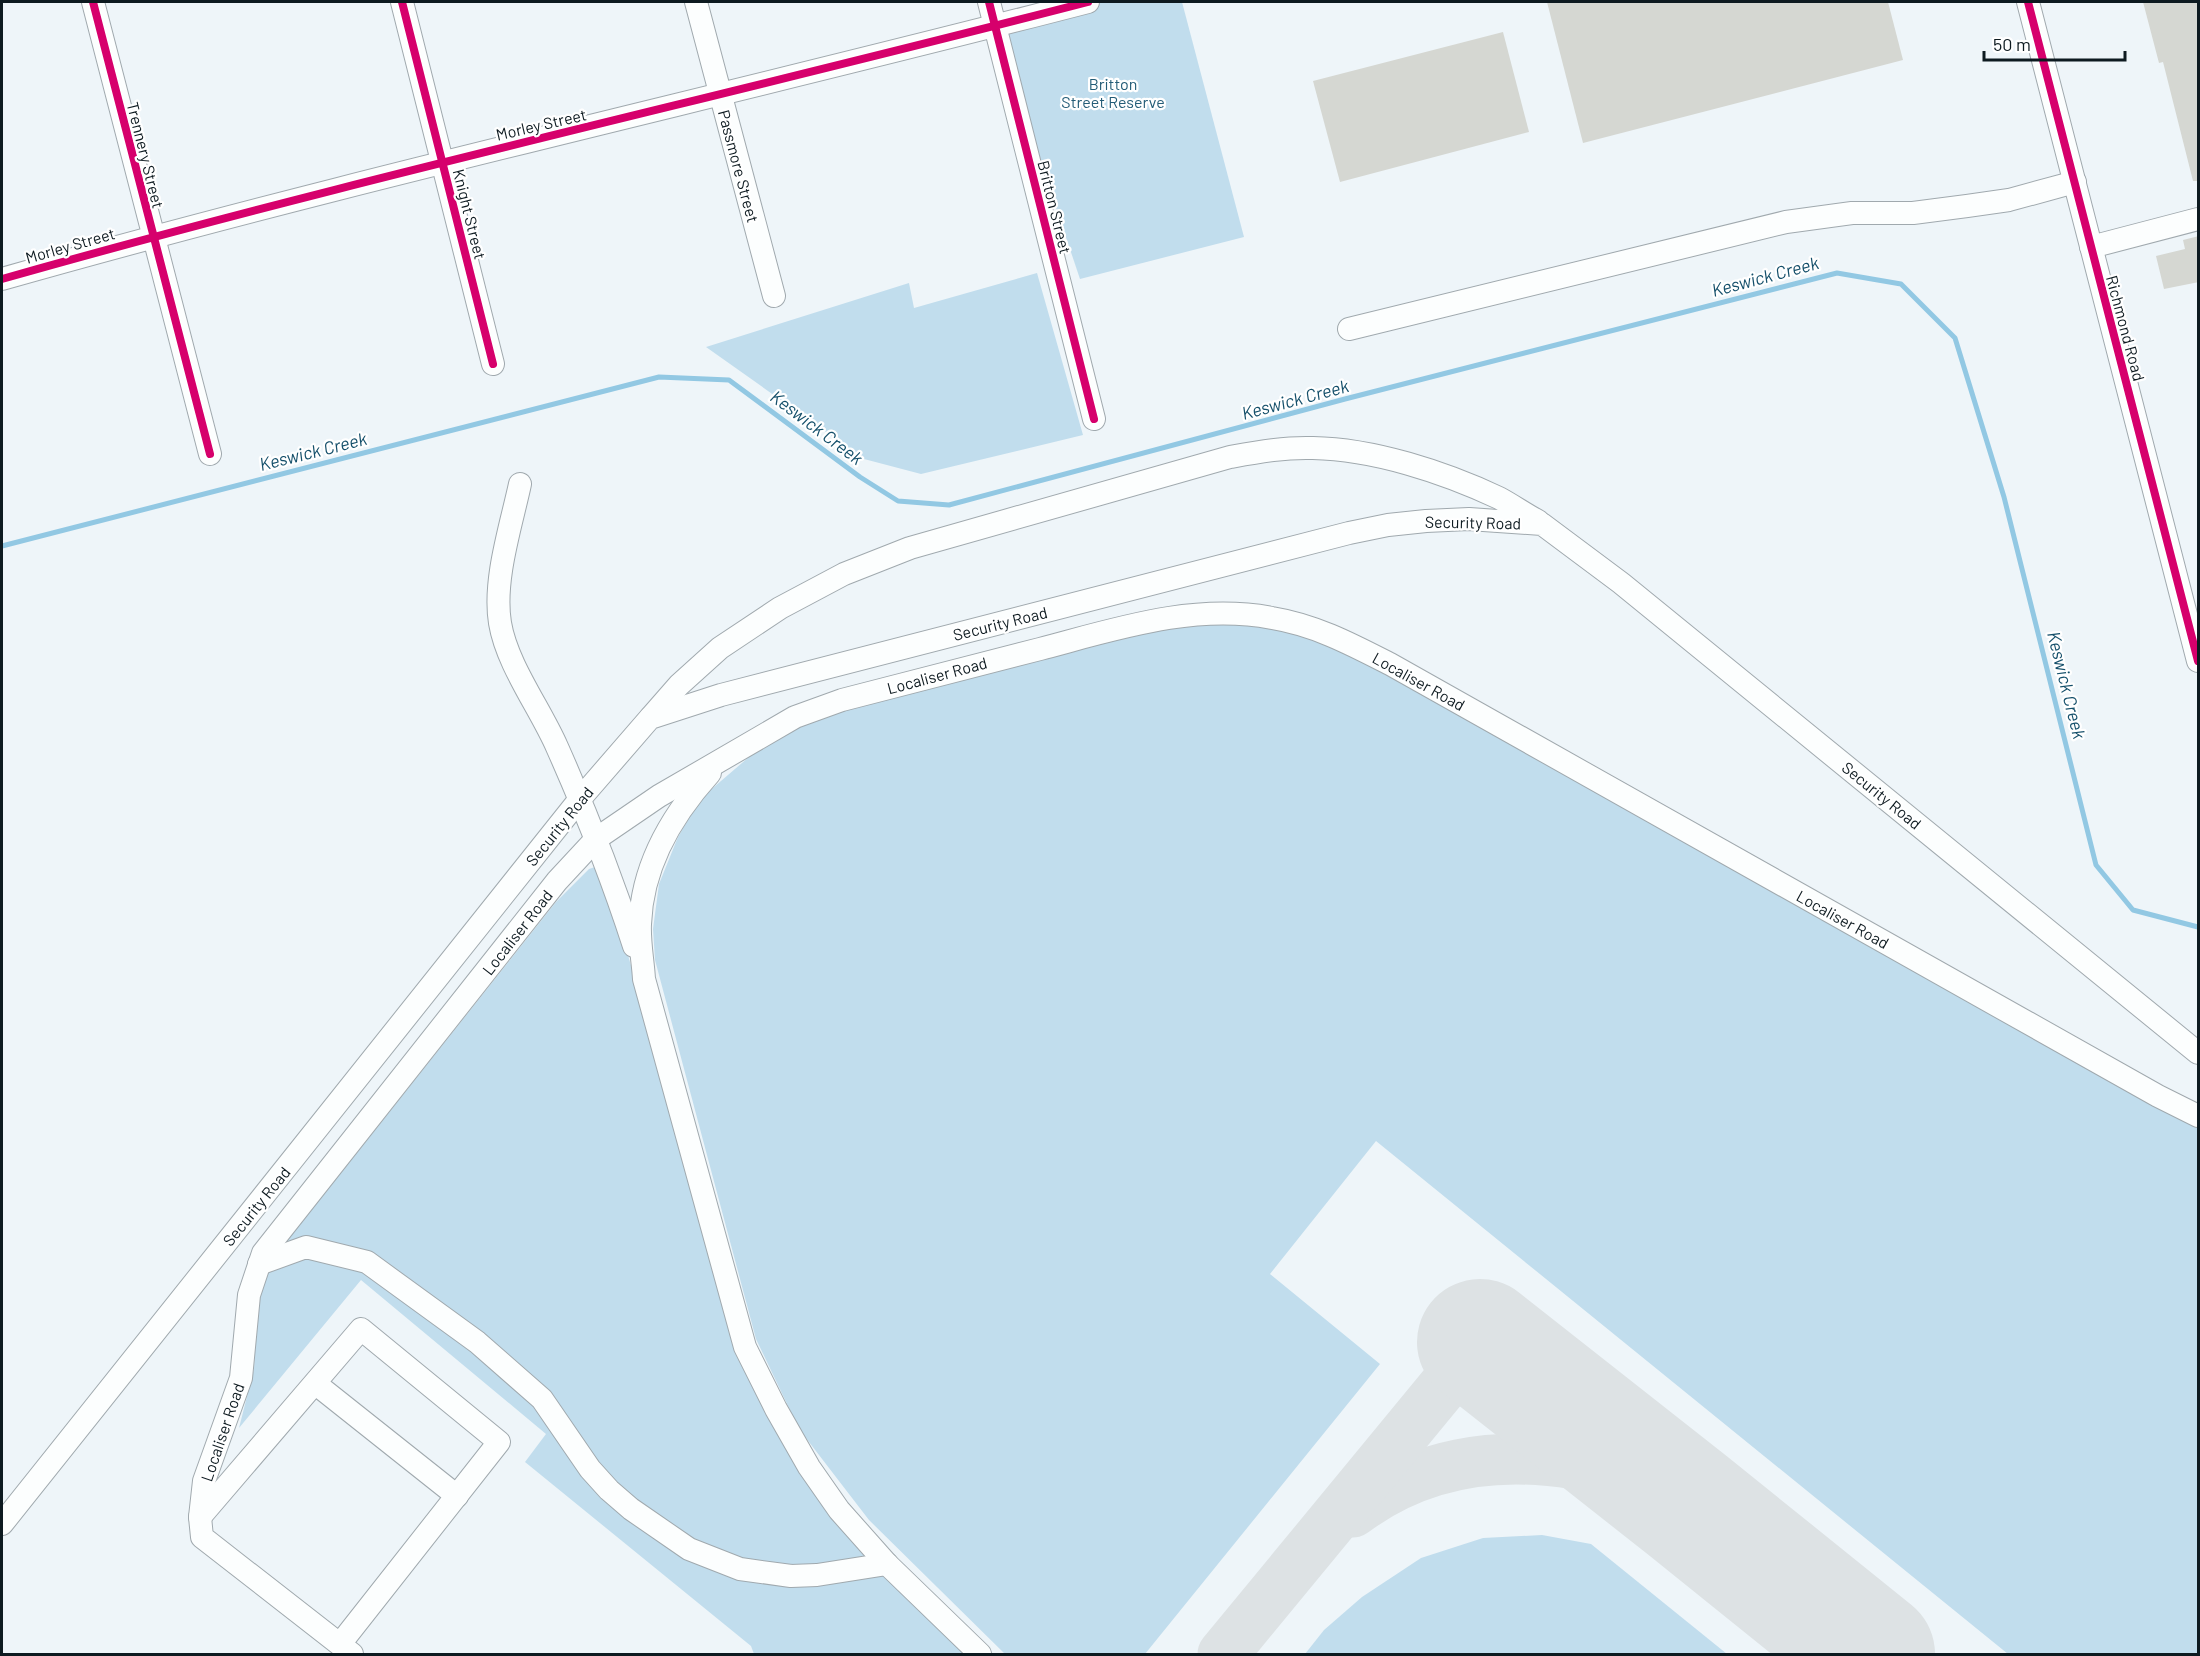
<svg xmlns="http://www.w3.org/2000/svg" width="2200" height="1656" font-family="Barlow,sans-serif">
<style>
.green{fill:#c1dded}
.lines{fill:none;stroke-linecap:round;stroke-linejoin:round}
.stream{stroke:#92c8e3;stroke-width:5}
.taxiway{stroke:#dde2e4;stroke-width:51}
.runway{stroke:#dde2e4;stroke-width:126}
.building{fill:#d5d7d2}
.minor-casing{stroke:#a0a9ae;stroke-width:24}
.minor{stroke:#fcfefe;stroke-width:22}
.cycleway-casing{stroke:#fff;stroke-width:11}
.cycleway{stroke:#d6006c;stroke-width:8}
.labels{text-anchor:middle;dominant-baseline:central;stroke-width:4.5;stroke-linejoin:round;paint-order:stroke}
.park-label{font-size:16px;fill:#235c77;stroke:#fff}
.street-label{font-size:16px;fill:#0d1a20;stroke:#fff}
.water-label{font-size:18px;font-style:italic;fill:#144f6a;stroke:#fff}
</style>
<rect width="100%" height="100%" fill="#eef5f9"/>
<g class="green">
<polygon points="1088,2 1182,2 1244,237 1080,279 995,26"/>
<polygon points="1037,273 1083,435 921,474 864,459 706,347 909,283 914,308"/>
<polygon points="1220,620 1329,639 2198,1119 2198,1654 2008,1654 1376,1141 1270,1274 1380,1364 1145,1654 1005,1654 869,1520 799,1429 756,1339 655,960 653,929 659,884 678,837 700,799 756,751 803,722 860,702 1150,629"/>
<polygon points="595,867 604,871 739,1344 792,1452 975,1654 754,1654 751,1646 525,1462 546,1434 361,1280 239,1428 254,1369 258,1297 272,1260 556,902 589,869"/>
<polygon points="1542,1535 1591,1544 1727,1654 1305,1654 1324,1630 1362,1597 1421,1558 1483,1538"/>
</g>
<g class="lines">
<polyline class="stream" points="2,546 659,377 729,380 860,477 898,501 949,505 1345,399 1837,273 1901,284 1955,338 2004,497 2096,865 2133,910 2198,927"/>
<g class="taxiway">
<path d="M1353 1512C1418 1463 1496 1451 1575 1464 1587 1466 1600 1467 1612 1471 1638 1480 1662 1493 1687 1505"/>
<polyline points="1223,1654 1480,1342"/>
</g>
<polyline class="runway" points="1480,1342 1687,1505 1872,1654"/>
</g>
<g class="building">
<polygon points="1547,2 1888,2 1903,60 1583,143"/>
<polygon points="2143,2 2199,2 2199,181 2193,181 2163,62 2159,63"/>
<polygon points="1503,32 1529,132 1340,182 1313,81"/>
<polygon points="2199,236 2199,282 2164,289 2156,256 2185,249 2183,240"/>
</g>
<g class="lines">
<g class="minor-casing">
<g id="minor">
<polyline points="93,2 210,454"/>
<polyline points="402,2 493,364"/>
<polyline points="696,2 774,296"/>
<polyline points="989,2 1094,419"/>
<polyline points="2028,2 2198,661"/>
<polyline points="2091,247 2198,219"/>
<path d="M2 279C361 177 726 96 1088 2"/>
<polyline points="1349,329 1786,222 1852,213 1913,213 1967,206 2009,200 2075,182"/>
<path d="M520 484C511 526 493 580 500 623 507 665 540 708 557 747 586 812 612 878 634 946"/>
<path d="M651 717 679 685 720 648 780 608 844 574 910 548 1230 457C1258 452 1285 447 1313 448 1373 449 1444 472 1499 498 1512 505 1525 514 1538 521"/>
<path d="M710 773C672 815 642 865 640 924 639 942 643 961 644 979L745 1347 776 1409 809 1467 839 1510 887 1564 980 1654"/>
<polyline points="259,1264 306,1247 367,1262 477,1342 542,1399 590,1469 609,1490 631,1509 689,1549 740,1569 791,1576 817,1575 887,1564"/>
<polyline points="316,1384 457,1496"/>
<polyline points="200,1517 361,1329 499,1442 340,1644"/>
<polyline points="2,1524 579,800 650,718 721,695 1349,533 1388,525 1426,521 1469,519 1542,524 1621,583 2198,1053"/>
<path d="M352 1654 202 1537 200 1517 204 1481 241 1378 249 1295 263 1253 557 881 596 839 659 796 795 717 842 700C908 683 974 666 1040 649 1116 629 1193 603 1272 618 1315 625 1351 644 1390 664L2158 1096 2198 1116"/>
</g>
</g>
<use href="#minor" class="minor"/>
<g class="cycleway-casing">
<g id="cycleway">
<polyline points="93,2 210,454"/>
<polyline points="402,2 493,364"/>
<polyline points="989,2 1094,419"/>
<polyline points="2028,2 2198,661"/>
<path d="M2 279C361 177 726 96 1088 2"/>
</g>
</g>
<use href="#cycleway" class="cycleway"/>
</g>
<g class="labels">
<g class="park-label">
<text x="1113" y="83">Britton<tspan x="1113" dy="18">Street Reserve</tspan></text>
</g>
<g class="street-label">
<text transform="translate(541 124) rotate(-13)">Morley Street</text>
<text transform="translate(146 155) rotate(76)">Trennery Street</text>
<text transform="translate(739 166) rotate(75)">Passmore Street</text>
<text transform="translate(1055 207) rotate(76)">Britton Street</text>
<text transform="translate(470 214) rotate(76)">Knight Street</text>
<text transform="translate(70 245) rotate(-16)">Morley Street</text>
<text transform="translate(2126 328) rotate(75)">Richmond Road</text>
<text transform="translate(1473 522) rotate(1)">Security Road</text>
<text transform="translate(1000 623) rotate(-14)">Security Road</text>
<text transform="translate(937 675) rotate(-15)">Localiser Road</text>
<text transform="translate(1419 681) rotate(29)">Localiser Road</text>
<text transform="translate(1882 795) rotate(39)">Security Road</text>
<text transform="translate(559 826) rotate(-51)">Security Road</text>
<text transform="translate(1843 919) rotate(29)">Localiser Road</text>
<text transform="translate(517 932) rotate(-52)">Localiser Road</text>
<text transform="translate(256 1206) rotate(-51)">Security Road</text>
<text transform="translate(222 1432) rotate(-71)">Localiser Road</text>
</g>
<g class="water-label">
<text transform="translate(1765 276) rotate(-15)">Keswick Creek</text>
<text transform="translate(1295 399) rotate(-15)">Keswick Creek</text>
<text transform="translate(817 427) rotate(37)">Keswick Creek</text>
<text transform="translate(313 451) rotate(-14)">Keswick Creek</text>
<text transform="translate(2067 685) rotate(76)">Keswick Creek</text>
</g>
</g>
<rect width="2200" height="1656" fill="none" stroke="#0d1a20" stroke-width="6"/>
<path d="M1984 51v9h141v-9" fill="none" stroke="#0d1a20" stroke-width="3"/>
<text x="1993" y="51" font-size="18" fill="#0d1a20" stroke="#ffffff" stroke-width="4.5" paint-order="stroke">50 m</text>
</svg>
